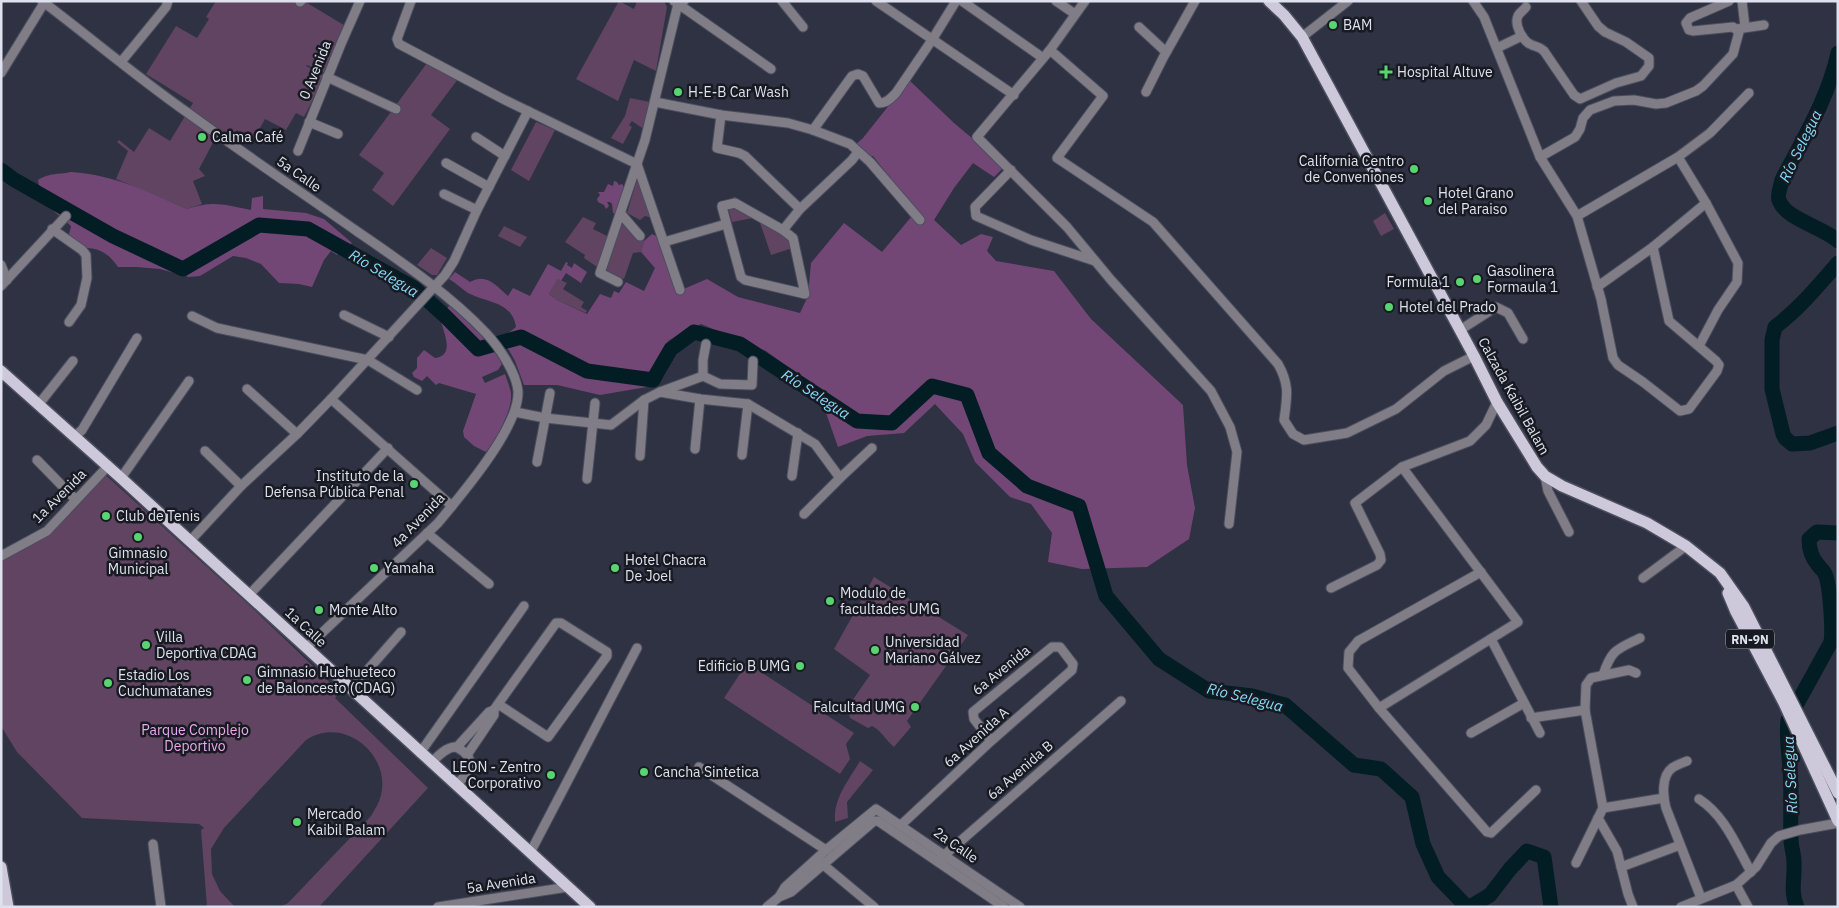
<svg xmlns="http://www.w3.org/2000/svg" width="1839" height="908" font-family="'IBM Plex Sans',sans-serif">
<style>
.green{fill:#604462}
.forest{fill:#734775}
.lines{fill:none;stroke-linecap:round;stroke-linejoin:round}
.river{stroke:#031d25;stroke-width:15}
.minor-casing{stroke:#4a4e5e;stroke-width:11}
.major-casing{stroke:#4a4e5e;stroke-width:14}
.minor{stroke:#807d86;stroke-width:9}
.major{stroke:#cdc8da;stroke-width:11}
.poi-dot{fill:#58d570;stroke:#181a22;stroke-width:2}
.labels{text-anchor:middle;dominant-baseline:central;stroke-width:5;stroke-linejoin:round;paint-order:stroke}
.shield{fill:#181a22;stroke:#a3a6b1;stroke-width:1}
.shield-label{font-size:12px;font-weight:bold;fill:#dfe2ee}
.poi-label{font-size:14px;fill:#dfe2ee;stroke:#181a22;text-anchor:start}
.street-label{font-size:14px;fill:#dfe2ee;stroke:#181a22}
.park-label{font-size:14px;fill:#eca9ef;stroke:#181a22}
.water-label{font-size:15px;font-style:italic;fill:#84dbfb;stroke:#181a22}
</style>
<rect width="100%" height="100%" fill="#2e3243"/>
<g class="green">
<polygon points="216,1 304,1 347,27 326,74 307,65 306,66 325,76 304,117 296,113 286,130 265,119 254,139 237,130 229,144 216,137 199,169 205,176 193,181 202,204 187,209 116,179 128,151 117,142 119,140 134,152 149,128 170,141 193,103 146,74 176,26 197,38 209,19 206,17"/>
<polygon points="619,1 634,9 637,1 664,1 667,7 656,71 634,60 618,101 576,79"/>
<polygon points="430,59 458,79 431,115 450,129 393,206 372,190 384,173 359,155"/>
<polygon points="630,98 650,102 649,113 642,128 632,121 629,125 632,127 623,144 611,138 625,116"/>
<polygon points="536,122 555,130 529,181 511,170"/>
<polygon points="638,176 652,218 645,216 640,220 627,213"/>
<polygon points="735,197 792,233 796,247 771,255 758,217 732,222 726,200"/>
<polygon points="1385,213 1394,229 1381,236 1373,221"/>
<polygon points="583,217 596,223 593,229 609,237 600,269 584,258 585,255 565,242"/>
<polygon points="622,219 644,241 641,252 633,253 624,279 605,270"/>
<polygon points="504,226 527,237 520,247 498,236"/>
<polygon points="431,248 447,258 437,275 432,275 417,265"/>
<polygon points="558,279 567,283 563,289 584,302 581,307 587,311 586,313 557,300 549,294"/>
<polygon points="693,325 735,336 818,392 855,424 817,402 802,387 755,356 733,346 694,336 681,347 663,378 652,383 588,374 520,340 502,346 501,341 510,336 668,340"/>
<path d="M100 470 247 603 340 692 335 698 428 788 319 907H280L288 903 371 816C375 809 379 803 381 795 391 754 343 715 306 740L224 828 211 849 212 874 220 891 235 907H207L201 830 204 828 199 824 82 818 17 752 1 726V563L4 559 48 531Z"/>
<path d="M874 577 968 635 907 721 911 727 894 747C885 740 883 732 872 726L868 728 850 718 847 708 870 675 834 649Z"/>
<polygon points="747,663 854,733 846,744 850,759 840,774 724,698"/>
<path d="M860 761 873 770 847 802 848 818 835 822C833 798 849 780 860 761Z"/>
</g>
<g class="forest">
<path d="M909 80 954 123 1005 166 994 177 973 163 954 188 934 220 961 245 981 234 993 237 987 251 996 261 1054 271 1091 319 1183 405 1187 465 1195 508 1189 539 1147 567 1082 569 1048 562 1052 533 1031 504 1010 497 975 462 963 434 935 404 904 433 867 436 838 447 825 410 806 380 766 351 701 324 668 340 664 373 647 387 600 395 557 385H524L515 361 502 338 516 327C512 301 487 303 468 293 462 289 456 283 449 279L455 272 470 282C487 273 495 285 508 296L513 288 530 296 548 264 561 271 566 262 568 263 567 265 572 268 574 263 587 272 581 283 566 273 561 281 558 279 549 294 557 300 587 314 600 294 611 298 614 291 619 293 626 282 644 291 655 268 641 252 644 241 652 234 658 237 679 291 707 279 738 297 800 313 808 296 811 263 844 223 882 252 916 211 873 156 861 157 854 146 863 138Z"/>
<path d="M71 172C116 175 147 192 187 209 215 200 224 205 251 210L252 198 263 196V209L306 213 324 219 352 243 337 255 331 251 324 260 312 287 299 284 279 283 261 264 246 258 233 256 200 276 189 277 160 269 137 267H118C108 252 95 245 77 249L69 234 71 226 42 201 38 180C52 172 56 175 71 172Z"/>
<polygon points="614,181 617,182 619,185 622,184 625,189 615,214 613,213 612,204 610,202 607,202 609,206 606,209 604,205 598,202 597,199 600,195 598,192 604,192 608,184 613,186"/>
<path d="M449 306C472 319 491 341 502 364L498 370 482 377 485 383 505 374C507 380 510 387 511 393 513 410 496 439 486 452L474 446 464 437 463 431 476 394 439 383 436 385 427 376 422 381 414 377 412 373 417 368V358L424 350 435 358C456 356 443 331 440 318Z"/>
</g>
<g class="lines">
<g class="river">
<path d="M1838 53C1828 99 1803 139 1782 180 1781 186 1777 194 1779 200 1785 219 1823 227 1838 241"/>
<polyline points="1,170 13,179 113,236 183,269 259,225 308,229 414,288 445,316 478,349 521,337 587,371 653,380 671,349 694,332 740,344 857,421 892,423 932,386 967,395 989,453 1027,486 1079,506 1106,596 1159,659 1209,691 1252,696 1285,705 1354,765 1381,769 1412,797 1423,844 1438,877 1467,907"/>
<path d="M1838 263C1818 286 1799 309 1775 327L1772 340V389L1783 434 1785 438 1792 444 1810 443 1838 433"/>
<polyline points="1470,907 1490,895 1510,869 1527,851 1544,857 1551,907"/>
<path d="M1797 907C1790 892 1795 878 1794 862 1794 854 1791 847 1791 839 1790 816 1792 793 1790 770 1789 752 1786 738 1788 720L1831 642C1833 631 1830 583 1825 574 1824 571 1820 568 1818 565 1811 557 1809 549 1809 539L1817 532 1838 533"/>
</g>
<g class="minor-casing">
<g id="minor">
<path d="M42 1C91 38 138 78 188 113 244 154 301 192 358 232 403 263 449 294 486 333 499 347 516 372 518 391 520 427 461 495 438 523L306 648"/>
<polyline points="411,1 397,39 399,44 503,99 637,164 680,290"/>
<polyline points="674,1 771,69"/>
<polyline points="782,1 803,27"/>
<polyline points="876,1 1014,95"/>
<polyline points="962,1 1043,58"/>
<polyline points="1056,1 1075,14"/>
<polyline points="1085,1 1050,50 977,137 1067,227 1111,280 1211,391 1230,427 1237,452 1229,524"/>
<polyline points="1473,1 1484,17 1540,157 1577,216 1601,299 1613,358 1618,365 1643,382 1680,411 1689,409 1717,371 1719,365 1716,361 1669,321 1653,247"/>
<polyline points="1742,1 1745,27"/>
<polyline points="300,2 301,1"/>
<path d="M1526 7C1524 10 1519 13 1518 16 1514 24 1522 40 1530 44 1535 47 1539 46 1544 51L1574 95 1580 99 1616 83 1641 76 1649 66V58L1626 42 1605 32 1598 26 1581 1"/>
<polyline points="1139,27 1166,52"/>
<polyline points="1737,29 1764,25"/>
<polyline points="1302,37 1348,1"/>
<polyline points="1497,48 1522,36"/>
<path d="M1050 50 1103 96 1057 158 1153 222 1278 364C1290 385 1287 397 1284 420L1293 434 1304 440 1347 433 1396 409 1444 371 1474 356"/>
<polyline points="121,62 166,7 168,1"/>
<polyline points="1,73 44,3"/>
<polyline points="327,77 396,109"/>
<polyline points="1146,92 1163,58 1195,1"/>
<polyline points="655,102 721,115 788,123 813,130 850,144 870,162 920,220"/>
<polyline points="721,115 717,148 739,153 745,156 800,209"/>
<polyline points="309,122 338,134"/>
<path d="M813 130 852 76 858 74 863 76 879 103C887 103 891 98 896 93L932 40 956 1"/>
<polyline points="476,137 505,156"/>
<polyline points="298,151 341,44 360,1"/>
<polyline points="1540,157 1575,137 1580,129 1583,118 1590,110 1614,101 1634,100 1656,104 1666,103 1696,91 1703,86 1733,54 1739,32 1733,27 1693,31 1689,30 1686,23 1690,18 1729,1"/>
<polyline points="1678,157 1706,203 1738,263 1737,282 1718,310 1699,346"/>
<polyline points="446,163 489,187"/>
<polyline points="1011,170 975,207 976,216 1031,240 1095,261"/>
<polyline points="444,194 477,210"/>
<polygon points="735,203 783,230 793,238 805,294 745,280 741,277 722,207 722,206"/>
<polyline points="621,214 640,236"/>
<polyline points="1577,216 1678,157 1710,133 1749,93"/>
<polyline points="52,229 82,250 86,255 87,278 81,305 69,322"/>
<polyline points="783,230 800,209 852,160 858,152"/>
<polyline points="664,242 726,224"/>
<polyline points="1,265 7,280"/>
<polyline points="618,282 600,273 645,140 677,8 684,1"/>
<polyline points="1,286 66,216"/>
<polyline points="1597,287 1653,247 1706,203"/>
<polyline points="344,315 389,337"/>
<polyline points="192,316 217,328 368,360 417,390"/>
<polyline points="1460,330 1496,307 1508,313 1523,339"/>
<polyline points="703,376 703,360 706,344"/>
<polyline points="247,389 297,434"/>
<polyline points="660,392 703,376 720,384 752,385 753,361"/>
<polyline points="331,399 452,506"/>
<polyline points="39,404 73,361"/>
<polyline points="515,412 545,418 611,425 644,400 660,392 700,399 748,404 815,444 840,478 804,514"/>
<polyline points="75,436 82,430 137,338"/>
<polyline points="695,449 700,399"/>
<polyline points="205,451 241,486"/>
<polyline points="742,455 748,404"/>
<polyline points="640,456 644,400"/>
<polyline points="37,460 76,500"/>
<polyline points="537,462 550,393"/>
<polyline points="792,476 798,433"/>
<polyline points="1545,476 1548,491 1569,532"/>
<polyline points="121,478 189,381"/>
<polyline points="840,478 872,448"/>
<polyline points="587,479 595,403"/>
<polyline points="427,533 489,584"/>
<polyline points="190,541 241,486 297,434 331,399 445,275 454,261 477,210 528,111"/>
<polyline points="1,556 47,531 108,466"/>
<polyline points="1481,572 1358,641 1349,652 1348,668 1379,708 1487,832 1491,833 1536,790"/>
<polyline points="1643,578 1686,546"/>
<polyline points="1331,588 1377,565 1381,560 1380,554 1355,503 1402,467 1470,441 1486,425 1497,402"/>
<polyline points="249,595 388,448"/>
<polyline points="1491,639 1540,733"/>
<path d="M1603 675C1612 649 1616 650 1640 638"/>
<polyline points="351,689 401,632"/>
<polyline points="1379,708 1518,622 1402,467"/>
<polyline points="1531,718 1585,710"/>
<polyline points="1471,733 1524,703"/>
<polyline points="457,747 489,712 494,710"/>
<polyline points="420,753 524,606"/>
<polyline points="467,755 494,715 494,710 498,704 556,623 561,623 607,652 607,656 548,737 498,704"/>
<path d="M1687 761C1682 763 1676 765 1672 768 1661 776 1663 797 1666 808L1701 898"/>
<path d="M431 763C437 757 445 748 454 747 458 747 461 750 464 752 477 763 465 777 456 785"/>
<polyline points="699,767 826,850"/>
<path d="M1699 799C1725 816 1736 845 1751 872"/>
<polyline points="1603,808 1664,798"/>
<polyline points="1598,818 1617,851 1628,894 1633,907"/>
<polyline points="901,825 991,741 1072,670 1073,664 1060,647 1052,647 973,712 974,719 991,741"/>
<polyline points="153,844 161,907"/>
<polyline points="530,853 637,648"/>
<polyline points="940,859 1121,701"/>
<polyline points="820,862 874,907"/>
<polyline points="1576,863 1603,808 1585,710 1586,685 1591,678 1629,670 1636,673"/>
<polyline points="1621,867 1680,845"/>
<polyline points="1736,885 1748,907"/>
<polyline points="779,897 785,887 826,850 876,809 1020,907"/>
<polyline points="1,906 2,905"/>
<polyline points="438,907 568,887"/>
<polyline points="767,907 779,897 791,892 874,821 878,821 1004,907"/>
<polyline points="1681,907 1736,885 1756,867 1771,843 1779,836 1800,830 1838,823"/>
</g>
</g>
<g class="major-casing">
<g id="major">
<polyline points="1269,1 1284,15 1302,37 1474,356 1497,402 1537,467 1545,476 1562,486 1647,523 1686,546 1720,573 1744,607 1838,793"/>
<polyline points="1,371 121,478 590,907"/>
<polyline points="1728,593 1736,612 1784,703 1838,821"/>
<polyline points="1,867 8,907"/>
</g>
</g>
<use href="#minor" class="minor"/>
<use href="#major" class="major"/>
</g>
<g class="poi-dot">
<circle cx="1333" cy="25" r="5"/>
<path d="M1383.5 64.5h5v5h5v5h-5v5h-5v-5h-5v-5h5z"/>
<circle cx="678" cy="92" r="5"/>
<circle cx="202" cy="137" r="5"/>
<circle cx="1414" cy="169" r="5"/>
<circle cx="1428" cy="201" r="5"/>
<circle cx="1477" cy="279" r="5"/>
<circle cx="1460" cy="282" r="5"/>
<circle cx="1389" cy="307" r="5"/>
<circle cx="414" cy="484" r="5"/>
<circle cx="106" cy="516" r="5"/>
<circle cx="138" cy="537" r="5"/>
<circle cx="374" cy="568" r="5"/>
<circle cx="615" cy="568" r="5"/>
<circle cx="830" cy="601" r="5"/>
<circle cx="319" cy="610" r="5"/>
<circle cx="146" cy="645" r="5"/>
<circle cx="875" cy="650" r="5"/>
<circle cx="800" cy="666" r="5"/>
<circle cx="247" cy="680" r="5"/>
<circle cx="108" cy="683" r="5"/>
<circle cx="915" cy="707" r="5"/>
<circle cx="644" cy="772" r="5"/>
<circle cx="551" cy="775" r="5"/>
<circle cx="297" cy="822" r="5"/>
</g>
<g class="labels">
<rect class="shield" x="1726" y="629.5" width="48" height="19" rx="4"/>
<g class="shield-label">
<text x="1750" y="639">RN-9N</text>
</g>
<g class="poi-label">
<text x="1343" y="25">BAM</text>
<text x="1397" y="72">Hospital Altuve</text>
<text x="688" y="92">H-E-B Car Wash</text>
<text x="212" y="137">Calma Café</text>
<text x="1404" y="161" text-anchor="end">California Centro<tspan x="1404" dy="16">de Conveniones</tspan></text>
<text x="1438" y="193">Hotel Grano<tspan x="1438" dy="16">del Paraiso</tspan></text>
<text x="1487" y="271">Gasolinera<tspan x="1487" dy="16">Formaula 1</tspan></text>
<text x="1450" y="282" text-anchor="end">Formula 1</text>
<text x="1399" y="307">Hotel del Prado</text>
<text x="404" y="476" text-anchor="end">Instituto de la<tspan x="404" dy="16">Defensa Pública Penal</tspan></text>
<text x="116" y="516">Club de Tenis</text>
<text x="138" y="553" text-anchor="middle">Gimnasio<tspan x="138" dy="16">Municipal</tspan></text>
<text x="625" y="560">Hotel Chacra<tspan x="625" dy="16">De Joel</tspan></text>
<text x="384" y="568">Yamaha</text>
<text x="840" y="593">Modulo de<tspan x="840" dy="16">facultades UMG</tspan></text>
<text x="329" y="610">Monte Alto</text>
<text x="156" y="637">Villa<tspan x="156" dy="16">Deportiva CDAG</tspan></text>
<text x="885" y="642">Universidad<tspan x="885" dy="16">Mariano Gálvez</tspan></text>
<text x="790" y="666" text-anchor="end">Edificio B UMG</text>
<text x="257" y="672">Gimnasio Huehueteco<tspan x="257" dy="16">de Baloncesto (CDAG)</tspan></text>
<text x="118" y="675">Estadio Los<tspan x="118" dy="16">Cuchumatanes</tspan></text>
<text x="905" y="707" text-anchor="end">Falcultad UMG</text>
<text x="541" y="767" text-anchor="end">LEON - Zentro<tspan x="541" dy="16">Corporativo</tspan></text>
<text x="654" y="772">Cancha Sintetica</text>
<text x="307" y="814">Mercado<tspan x="307" dy="16">Kaibil Balam</tspan></text>
</g>
<g class="street-label">
<text transform="translate(315 70) rotate(-68)">0 Avenida</text>
<text transform="translate(299 174) rotate(35)">5a Calle</text>
<text transform="translate(1514 396) rotate(61)">Calzada Kaibil Balam</text>
<text transform="translate(59 496) rotate(-45)">1a Avenida</text>
<text transform="translate(418 520) rotate(-46)">4a Avenida</text>
<text transform="translate(306 627) rotate(43)">1a Calle</text>
<text transform="translate(1001 670) rotate(-39)">6a Avenida</text>
<text transform="translate(976 737) rotate(-42)">6a Avenida A</text>
<text transform="translate(1020 770) rotate(-41)">6a Avenida B</text>
<text transform="translate(956 845) rotate(35)">2a Calle</text>
<text transform="translate(501 883) rotate(-9)">5a Avenida</text>
</g>
<g class="park-label">
<text x="195" y="730">Parque Complejo<tspan x="195" dy="16">Deportivo</tspan></text>
</g>
<g class="water-label">
<text transform="translate(1800 146) rotate(-64)">Río Selegua</text>
<text transform="translate(384 273) rotate(31)">Río Selegua</text>
<text transform="translate(816 394) rotate(33)">Río Selegua</text>
<text transform="translate(1245 697) rotate(14)">Río Selegua</text>
<text transform="translate(1790 775) rotate(-93)">Río Selegua</text>
</g>
</g>
<rect width="1839" height="908" fill="none" stroke="#dfe2ee" stroke-width="5"/>
</svg>
